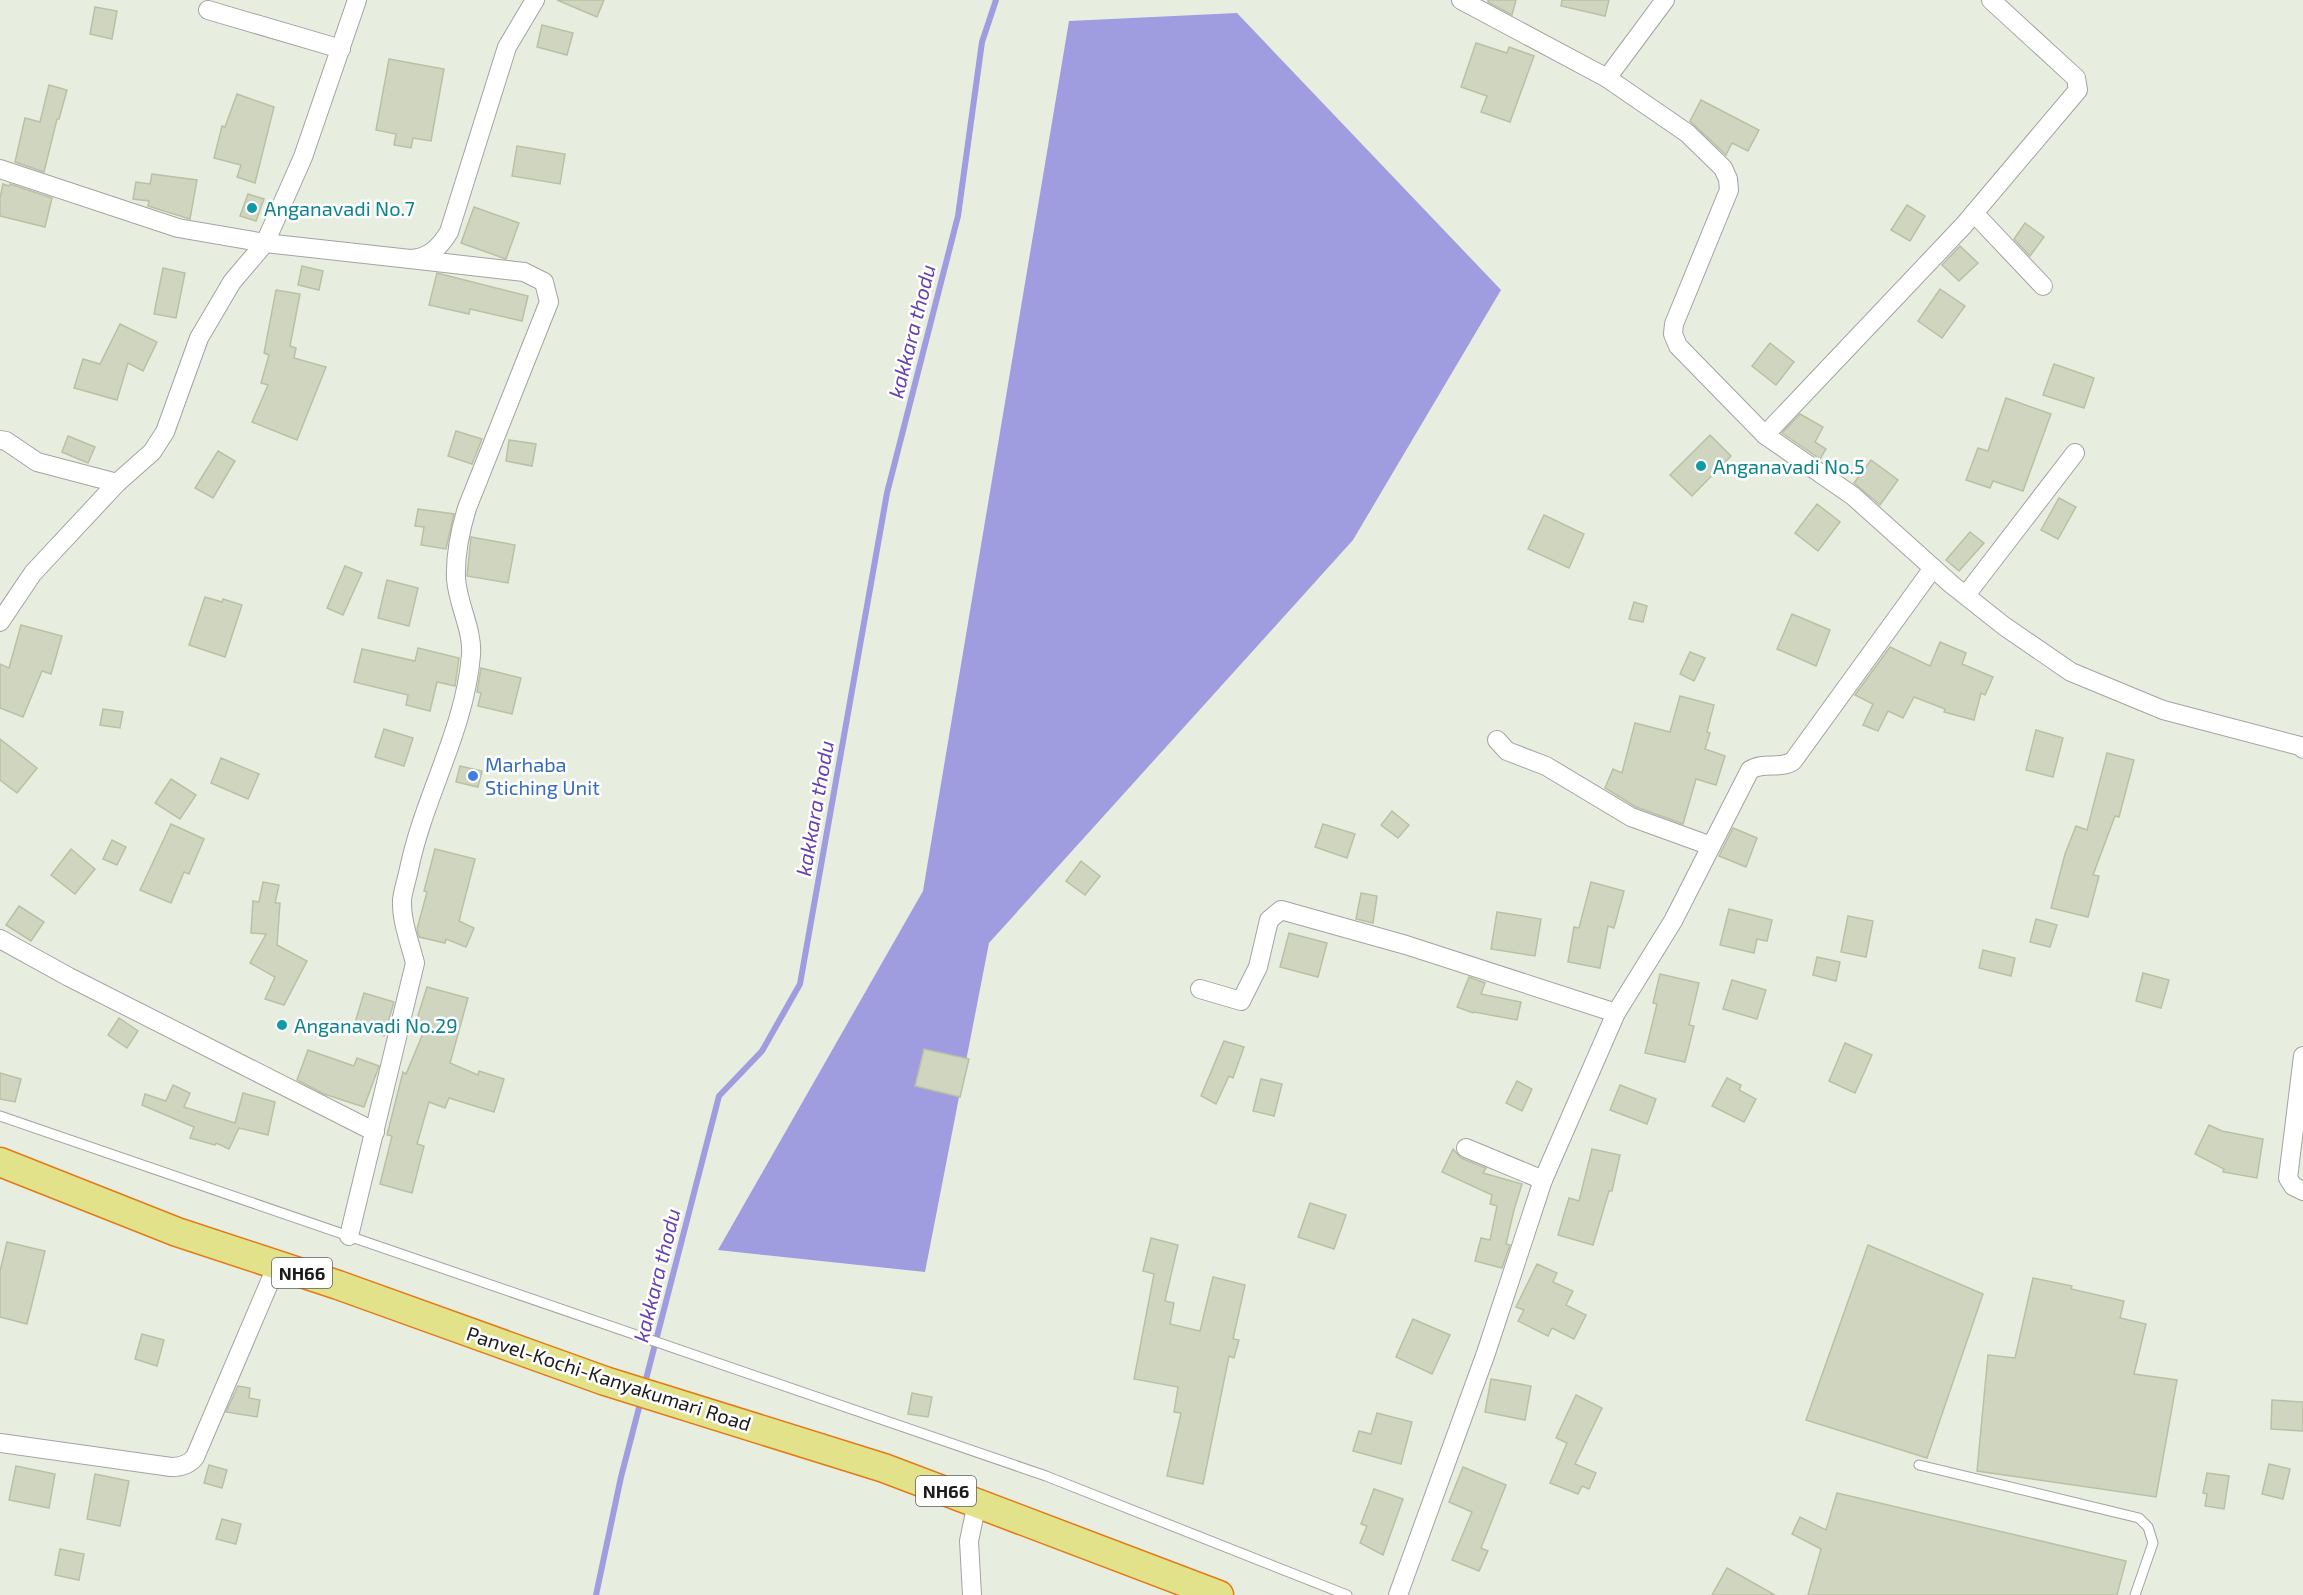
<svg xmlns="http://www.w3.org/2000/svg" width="2303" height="1595" font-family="'Exo 2',sans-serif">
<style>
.water{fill:#a09ce0}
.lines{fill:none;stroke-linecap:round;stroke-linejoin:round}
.stream{stroke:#a09ce0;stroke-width:6}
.building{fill:#d0d5c0;stroke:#b9c1a2;stroke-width:1.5}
.service-casing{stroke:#a3a3a3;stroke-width:11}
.minor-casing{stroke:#a3a3a3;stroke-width:20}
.trunk-casing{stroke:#e57914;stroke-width:31}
.service{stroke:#fff;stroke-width:9}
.minor{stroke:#fff;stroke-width:18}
.trunk{stroke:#e2e28a;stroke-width:28}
.culture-dot{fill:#0f9aa8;stroke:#fff;stroke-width:2}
.shop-dot{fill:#3f7fe0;stroke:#fff;stroke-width:2}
.labels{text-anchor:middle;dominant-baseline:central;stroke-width:5;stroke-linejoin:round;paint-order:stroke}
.shield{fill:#fff;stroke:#606060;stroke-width:1.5}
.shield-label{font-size:18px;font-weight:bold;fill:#1c1c1c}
.culture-label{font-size:20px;fill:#0d838f;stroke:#fff;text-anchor:start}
.shop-label{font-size:20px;fill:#366cbe;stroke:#fff;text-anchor:start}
.street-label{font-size:20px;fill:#1c1c1c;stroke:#fff}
.water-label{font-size:21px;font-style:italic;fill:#6641b3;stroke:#fff}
</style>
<rect width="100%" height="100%" fill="#e7eee0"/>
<polygon class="water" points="1237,13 1501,290 1353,540 989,943 925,1272 718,1250 923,891 1069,21"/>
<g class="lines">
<g class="stream">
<polyline points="644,1387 719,1096 762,1051 800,984 887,493 958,216 982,42 996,0"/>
<polyline points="596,1595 621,1477 641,1400"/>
</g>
</g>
<g class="building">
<polygon points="557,0 604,0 597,17"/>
<polygon points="1488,0 1516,0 1512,15 1488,2"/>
<polygon points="1562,0 1609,0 1605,16 1561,6"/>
<polygon points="95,7 117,11 112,39 90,34"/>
<polygon points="542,25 573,33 567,55 537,47"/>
<polygon points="1476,43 1507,53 1509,47 1534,56 1510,122 1481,112 1487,96 1461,87"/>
<polygon points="389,59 444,69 431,141 413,138 411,148 394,145 396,134 376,130"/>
<polygon points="49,85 67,90 59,119 57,119 44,172 15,162 25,118 40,122"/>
<polygon points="237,94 274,107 255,183 237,177 241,165 214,158 222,126 225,127"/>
<polygon points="1701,100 1759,130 1748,151 1732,143 1726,155 1690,121"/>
<polygon points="517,146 565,154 560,184 512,176"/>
<polygon points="152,174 197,180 190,219 148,206 149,201 133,199 136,182 150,184"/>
<polygon points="3,184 9,186 10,184 52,198 45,227 0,216 0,198"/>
<polygon points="248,194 264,199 256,221 240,216"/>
<polygon points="1907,205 1925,216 1910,241 1891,230"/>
<polygon points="474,207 519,223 506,259 461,243"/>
<polygon points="2025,223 2044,237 2030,256 2014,239"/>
<polygon points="1960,246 1978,263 1959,281 1942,265"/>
<polygon points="302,266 323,271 319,290 298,285"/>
<polygon points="163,268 185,273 176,318 154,314"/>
<polygon points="437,273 528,296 522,321 470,309 469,314 429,305"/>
<polygon points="1940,289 1965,306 1942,338 1918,321"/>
<polygon points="276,290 300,294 290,346 296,348 294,358 326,367 297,440 252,422 268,385 261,383 269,355 264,353"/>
<polygon points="120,324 157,342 143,371 128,363 117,400 74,388 83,359 100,364"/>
<polygon points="1770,343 1794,362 1776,385 1752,366"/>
<polygon points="2054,364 2094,378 2084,408 2043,395"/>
<polygon points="2006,398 2051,414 2023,491 1993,481 1990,488 1966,480 1978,448 1988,451"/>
<polygon points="1800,414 1823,427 1815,442 1826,449 1820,459 1782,433"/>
<polygon points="456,431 482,439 472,464 448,456"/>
<polygon points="1710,435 1731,456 1692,496 1670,475"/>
<polygon points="68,436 95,447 88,463 62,452"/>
<polygon points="509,440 536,444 532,466 506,461"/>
<polygon points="218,451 235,461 213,498 195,488"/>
<polygon points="1871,460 1898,480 1880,505 1854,483"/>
<polygon points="2059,498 2076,507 2058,539 2041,530"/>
<polygon points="1817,504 1840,522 1818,551 1795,533"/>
<polygon points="418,509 454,514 446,549 421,545 424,527 415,526"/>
<polygon points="1544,515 1584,534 1569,568 1528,549"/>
<polygon points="1970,532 1984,543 1959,571 1946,560"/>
<polygon points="471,537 515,545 508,583 467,576"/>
<polygon points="345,566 362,573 343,615 327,608"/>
<polygon points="387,580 418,588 409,626 378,618"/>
<polygon points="205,597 222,602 223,599 242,605 225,657 189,645"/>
<polygon points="1634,602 1647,606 1643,622 1629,619"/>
<polygon points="1792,614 1830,630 1816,666 1777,649"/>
<polygon points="21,625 62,636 51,674 42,671 23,717 0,708 0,664 9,668"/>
<polygon points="1940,642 1966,653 1962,664 1993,677 1985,695 1981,693 1974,720 1944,712 1945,709 1914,697 1903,718 1888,711 1878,731 1863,725 1873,704 1855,695 1890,647 1930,666"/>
<polygon points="418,648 459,658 455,686 437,682 430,711 406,705 408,695 354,682 362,649 415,661"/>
<polygon points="1690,652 1705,658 1694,681 1680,674"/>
<polygon points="481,668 521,678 512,714 478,706 481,693 477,692"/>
<polygon points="1680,696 1714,705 1707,732 1710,733 1705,749 1725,756 1716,785 1696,779 1683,824 1636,807 1605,788 1613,769 1622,773 1635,723 1670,732"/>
<polygon points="103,709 123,712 120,728 100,725"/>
<polygon points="384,729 413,738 404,766 375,757"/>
<polygon points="2036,730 2063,738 2053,777 2026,770"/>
<polygon points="0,739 37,768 17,793 0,780"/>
<polygon points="2107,753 2134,760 2119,817 2115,816 2093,875 2099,876 2088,917 2051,908 2065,854 2076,826 2087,830"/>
<polygon points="221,758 259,774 248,799 211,783"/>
<polygon points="460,766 482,771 478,787 456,782"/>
<polygon points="171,779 196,795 180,819 155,803"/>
<polygon points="1392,811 1409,825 1398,838 1381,825"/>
<polygon points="171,824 204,839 189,874 184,872 171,903 140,890"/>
<polygon points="1323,824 1355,834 1347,858 1315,847"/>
<polygon points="1733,828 1757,838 1746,867 1719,856"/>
<polygon points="112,840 126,847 117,865 103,859"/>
<polygon points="71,849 95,869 75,894 51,875"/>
<polygon points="435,849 475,859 459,921 474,928 466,947 446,939 445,943 419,937 417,929 427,892 424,891"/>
<polygon points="1081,861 1100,876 1085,895 1066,881"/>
<polygon points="263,882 279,885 275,903 280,903 277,945 307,961 284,1005 265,999 275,977 250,963 266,934 251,933 253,901 259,902"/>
<polygon points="1591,882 1624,891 1614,928 1608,926 1600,968 1568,962 1574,927 1579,928"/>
<polygon points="1361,893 1377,896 1373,923 1356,919"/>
<polygon points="19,906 44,922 31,941 6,925"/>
<polygon points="1729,909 1772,920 1767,941 1757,939 1754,953 1720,945"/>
<polygon points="1497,912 1541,919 1535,956 1491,949"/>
<polygon points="1848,916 1873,921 1866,957 1841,952"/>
<polygon points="2036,919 2057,925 2050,947 2030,942"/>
<polygon points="1289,933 1327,943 1318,977 1280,967"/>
<polygon points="1983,950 2015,958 2011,976 1979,968"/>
<polygon points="1817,957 1840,962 1836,981 1813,975"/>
<polygon points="2143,973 2169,980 2161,1008 2136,1001"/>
<polygon points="1660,974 1699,983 1689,1025 1694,1026 1685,1062 1645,1053 1657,1004 1653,1003"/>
<polygon points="1469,977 1485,983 1481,994 1521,1002 1517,1020 1474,1012 1473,1013 1457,1007"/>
<polygon points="1732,980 1766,990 1757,1019 1723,1009"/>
<polygon points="427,987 468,998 450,1063 478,1075 479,1071 504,1079 494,1112 449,1098 445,1108 429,1102 417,1144 424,1146 412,1193 380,1184 392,1136 387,1135 403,1072 406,1074 424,1031 414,1028"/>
<polygon points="364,993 394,1002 384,1036 354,1026"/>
<polygon points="119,1018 138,1031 127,1048 108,1035"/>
<polygon points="1224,1041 1244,1047 1233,1078 1229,1076 1216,1104 1201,1096"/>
<polygon points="1845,1043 1872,1055 1855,1093 1829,1081"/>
<polygon points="924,1049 969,1059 960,1097 915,1086"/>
<polygon points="308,1050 354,1066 357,1058 379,1066 364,1107 324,1094 297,1080"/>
<polygon points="0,1073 21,1079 15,1102 0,1099"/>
<polygon points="1727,1078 1741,1085 1739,1090 1756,1099 1744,1122 1712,1106"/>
<polygon points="1261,1079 1282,1084 1274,1116 1253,1111"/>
<polygon points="1517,1081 1532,1089 1522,1111 1506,1103"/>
<polygon points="173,1085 190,1093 184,1107 235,1123 243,1093 275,1102 268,1135 239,1128 229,1149 216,1143 215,1145 190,1138 194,1127 142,1105 145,1094 166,1101"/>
<polygon points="1620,1085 1656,1099 1647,1124 1610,1110"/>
<polygon points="2209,1125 2222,1131 2263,1139 2257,1178 2223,1172 2224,1169 2195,1154"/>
<polygon points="1453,1149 1461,1158 1486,1168 1483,1173 1522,1184 1514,1210 1506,1244 1510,1245 1502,1268 1475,1261 1481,1238 1490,1240 1497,1206 1490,1204 1492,1195 1442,1172"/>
<polygon points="1592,1149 1620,1155 1612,1191 1609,1191 1593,1245 1558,1235 1569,1198 1579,1201"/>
<polygon points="1310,1203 1346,1215 1334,1249 1298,1237"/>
<polygon points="1151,1238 1178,1245 1165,1301 1174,1303 1170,1324 1200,1331 1213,1277 1245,1285 1233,1339 1239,1340 1234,1358 1229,1356 1203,1484 1167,1476 1181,1413 1174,1412 1178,1387 1134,1379 1154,1274 1143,1271"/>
<polygon points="7,1242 45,1251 27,1324 0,1317 0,1271"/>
<polygon points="1868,1245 1983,1294 1927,1458 1806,1420"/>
<polygon points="1537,1264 1557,1273 1553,1282 1573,1291 1566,1305 1586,1315 1574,1339 1552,1328 1548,1336 1518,1321 1524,1310 1516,1307"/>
<polygon points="2033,1278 2072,1286 2071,1289 2124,1301 2120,1318 2146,1324 2134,1374 2177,1380 2156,1497 1977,1471 1988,1355 2015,1358"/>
<polygon points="1413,1319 1450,1335 1432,1374 1396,1357"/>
<polygon points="142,1334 164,1340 157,1366 135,1359"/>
<polygon points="1491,1379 1531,1386 1525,1420 1485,1412"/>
<polygon points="238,1386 250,1388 249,1398 260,1400 257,1417 226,1412"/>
<polygon points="912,1393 932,1397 928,1417 908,1414"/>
<polygon points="1576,1395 1602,1408 1575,1464 1596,1473 1589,1489 1582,1486 1578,1494 1550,1483 1567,1443 1556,1438"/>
<polygon points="2272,1400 2303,1402 2303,1431 2271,1429"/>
<polygon points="1377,1413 1412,1422 1401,1464 1353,1451 1359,1431 1371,1434"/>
<polygon points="2269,1464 2290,1469 2283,1499 2262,1494"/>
<polygon points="209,1465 227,1470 222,1488 204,1483"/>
<polygon points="16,1466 55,1474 49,1508 9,1500"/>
<polygon points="1463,1467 1506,1485 1481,1548 1488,1551 1479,1571 1452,1560 1472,1512 1449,1502"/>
<polygon points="2207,1473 2229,1476 2224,1509 2205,1506 2207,1494 2203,1493"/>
<polygon points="95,1474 129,1481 120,1526 87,1519"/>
<polygon points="1374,1489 1403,1499 1383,1555 1360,1543 1367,1526 1361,1524"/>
<polygon points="1837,1493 2126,1561 2117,1595 1808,1595 1821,1549 1792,1534 1800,1517 1826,1530"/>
<polygon points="222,1519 241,1524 236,1544 216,1539"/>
<polygon points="60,1549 84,1554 79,1580 55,1575"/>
<polygon points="1727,1568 1775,1595 1712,1595"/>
</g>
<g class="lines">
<g class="service-casing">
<g id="service">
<polyline points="0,1116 1046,1476 1347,1595"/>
<polyline points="1919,1465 2139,1518 2148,1527 2153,1543 2135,1595"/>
</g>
</g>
<g class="minor-casing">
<g id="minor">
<polyline points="1461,0 1607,78 1687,133 1723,168 1728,179 1729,190 1674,324 1673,334 1678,346 1765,435 1853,496 1951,584 2004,626 2071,672 2163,710 2300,746 2303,749"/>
<polyline points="208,10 341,49"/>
<polyline points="1607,78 1665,0"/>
<path d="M0 169 178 228 265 243 410 259C429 258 439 248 449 232L507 47 535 0"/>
<polyline points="1974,213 2043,286"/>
<polyline points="1765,435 1964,225 2078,90 2076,78 1991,0"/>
<polyline points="0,440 6,441 37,462 117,483"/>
<polyline points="1966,595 2075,453"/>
<polyline points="0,622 33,573 117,483 152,452 165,432 199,338 232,282 265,243 303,157 357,0"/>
<polyline points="1497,740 1507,751 1546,766 1631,817 1711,846"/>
<polyline points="0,939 69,977 375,1132"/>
<polyline points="1200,989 1241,1001 1258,967 1269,920 1281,910 1406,945 1616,1013"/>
<polyline points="2303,1056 2288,1178 2293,1186 2303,1191"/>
<polyline points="1466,1148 1543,1180"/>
<path d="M349 1236 415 963C410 943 401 920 402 900 403 890 407 879 409 869 424 796 465 730 471 655 473 630 458 605 456 579 455 555 460 531 467 508L549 302 544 282 524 272 410 259"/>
<path d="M0 1443 171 1467C181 1467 189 1465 195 1457L277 1265"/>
<polyline points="972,1595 969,1541 977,1503"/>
<path d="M1398 1595 1486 1353 1543 1180 1616 1013 1673 921 1750 770C1764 761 1780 770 1793 761L1933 568"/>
</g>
</g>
<g class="trunk-casing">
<polyline id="trunk" points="0,1162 177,1232 338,1285 605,1381 884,1468 1219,1595"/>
</g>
<use href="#service" class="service"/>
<use href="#minor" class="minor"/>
<use href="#trunk" class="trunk"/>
</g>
<g class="culture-dot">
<circle cx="252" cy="208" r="6"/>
<circle cx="1701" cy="466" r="6"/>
<circle cx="282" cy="1025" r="6"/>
</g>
<circle class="shop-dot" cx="473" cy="776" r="6"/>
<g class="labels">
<g class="shield">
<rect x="272" y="1258" width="60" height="30" rx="4.5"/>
<rect x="916" y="1476" width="60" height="30" rx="4.5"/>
</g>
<g class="shield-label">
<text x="302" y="1273">NH66</text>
<text x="946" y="1491">NH66</text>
</g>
<g class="culture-label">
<text x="264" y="208">Anganavadi No.7</text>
<text x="1713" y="466">Anganavadi No.5</text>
<text x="294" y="1025">Anganavadi No.29</text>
</g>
<g class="shop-label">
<text x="485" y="764">Marhaba<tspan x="485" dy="23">Stiching Unit</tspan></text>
</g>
<g class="street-label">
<text transform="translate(609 1378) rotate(18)">Panvel-Kochi-Kanyakumari Road</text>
</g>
<g class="water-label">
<text transform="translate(911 331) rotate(-76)">kakkara thodu</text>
<text transform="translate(814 808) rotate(-80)">kakkara thodu</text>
<text transform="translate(656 1275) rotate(-76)">kakkara thodu</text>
</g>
</g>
</svg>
